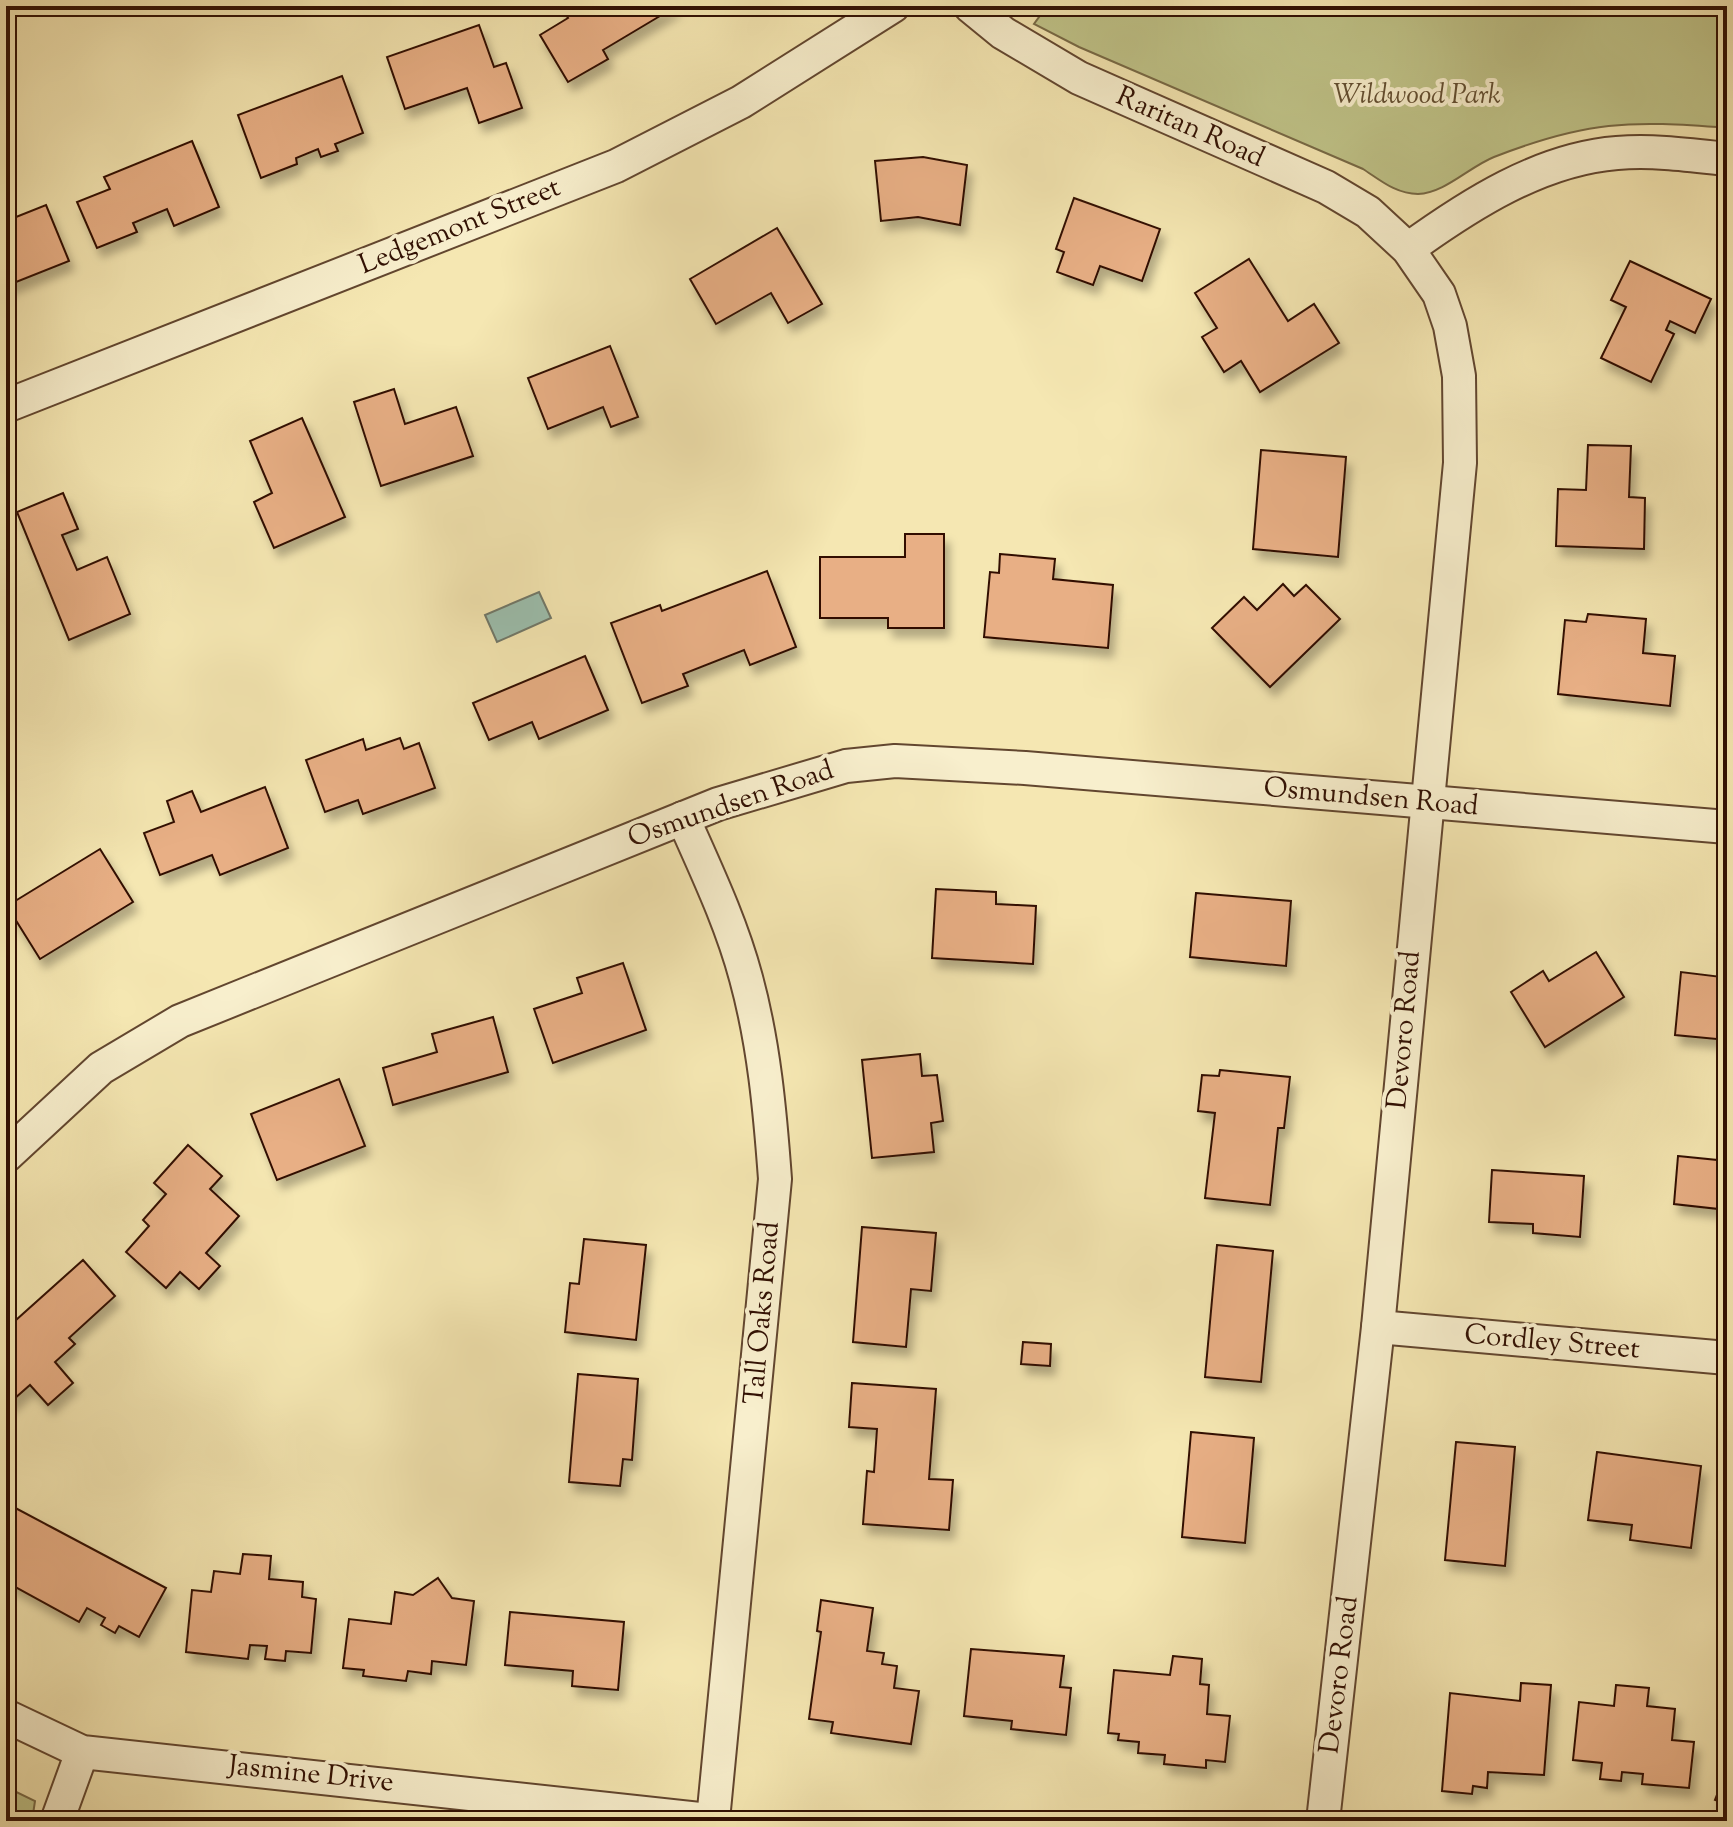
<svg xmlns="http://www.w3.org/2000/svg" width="1733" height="1827" font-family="'Sorts Mill Goudy',serif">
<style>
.green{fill:#c0c489;stroke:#786a46;stroke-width:2}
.water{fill:#9cbfae;stroke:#71796a;stroke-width:2}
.building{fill:#e8af85;stroke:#311003;stroke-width:2;filter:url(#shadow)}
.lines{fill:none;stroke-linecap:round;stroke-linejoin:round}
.minor-casing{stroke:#62462f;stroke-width:36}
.minor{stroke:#f8efcd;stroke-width:32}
.labels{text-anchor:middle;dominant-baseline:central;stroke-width:8;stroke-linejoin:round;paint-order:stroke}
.park-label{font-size:28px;font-style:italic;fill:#634f32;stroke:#f8efcd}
.street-label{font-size:28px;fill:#311003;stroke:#f8efcd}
</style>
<defs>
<filter id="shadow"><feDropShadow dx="5" dy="9" stdDeviation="4" flood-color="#0004"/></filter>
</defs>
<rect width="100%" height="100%" fill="#f5e7b2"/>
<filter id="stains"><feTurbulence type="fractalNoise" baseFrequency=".0025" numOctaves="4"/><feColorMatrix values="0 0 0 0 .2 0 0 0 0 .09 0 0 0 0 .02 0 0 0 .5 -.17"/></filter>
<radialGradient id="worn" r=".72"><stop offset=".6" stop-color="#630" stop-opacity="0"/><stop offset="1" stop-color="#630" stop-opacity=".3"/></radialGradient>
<g class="green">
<path d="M1047 6H1727V128C1630 120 1586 121 1494 157 1469 167 1445 193 1418 194 1396 194 1380 180 1363 169L1079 47 1034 24Z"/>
<polygon points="6,1787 35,1801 32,1821 6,1821"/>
</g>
<polygon class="water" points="539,592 551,618 497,642 485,615"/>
<g class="building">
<polygon points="561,6 675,6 675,7 603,50 608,59 568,82 540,35 568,18"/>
<polygon points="479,25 494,67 506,63 522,108 479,123 467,88 405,109 387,57"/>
<polygon points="342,76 363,133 335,144 338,151 321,157 318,149 296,158 297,164 261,178 238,115"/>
<polygon points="192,141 219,207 174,226 167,209 133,223 137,232 97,248 77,202 110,189 104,177"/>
<polygon points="923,157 967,165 960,225 918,217 881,221 875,161"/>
<polygon points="1074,198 1160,229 1142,281 1100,266 1093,285 1057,272 1064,252 1056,249"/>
<polygon points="46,205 69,261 6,286 6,221"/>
<polygon points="777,228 822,304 788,323 771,293 716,324 690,279"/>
<polygon points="1249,259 1288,321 1314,304 1339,343 1260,392 1241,361 1224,372 1202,337 1217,328 1195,293"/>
<polygon points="1630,261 1711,299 1695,333 1670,321 1666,330 1674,334 1651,382 1601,358 1626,307 1611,300"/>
<polygon points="610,346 638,417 611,427 603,407 548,429 528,378"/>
<polygon points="394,389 405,424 456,407 473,456 381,486 354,402"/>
<polygon points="302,418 345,517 274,548 254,502 272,493 250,441"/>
<polygon points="1588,445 1631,446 1629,497 1645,498 1644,549 1556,546 1558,489 1586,490"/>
<polygon points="1261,450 1346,457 1338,557 1253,549"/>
<polygon points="63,493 78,529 62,535 77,570 107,557 130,614 69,640 17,512"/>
<polygon points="905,534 944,534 944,628 888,628 888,618 820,618 820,557 905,557"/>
<polygon points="1000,554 1055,559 1053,579 1113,585 1108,648 984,637 990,572 999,573"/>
<polygon points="767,571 796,647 750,665 744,650 683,674 688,686 642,703 611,623 660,605 662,611"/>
<polygon points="1283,584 1294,596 1306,585 1340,619 1270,687 1212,628 1244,597 1257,610"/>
<polygon points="1588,614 1646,619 1643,653 1675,656 1670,706 1558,694 1565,620 1586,622"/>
<polygon points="585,656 608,710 539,739 532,722 489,740 473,703"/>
<polygon points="400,738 404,749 419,743 435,788 363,814 358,800 325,812 306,760 363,739 366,750"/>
<polygon points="265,787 288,848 220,875 212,855 160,875 144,833 174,822 167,801 192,791 201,812"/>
<polygon points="100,849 133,902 40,959 7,906"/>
<polygon points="936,889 996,892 996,904 1036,906 1033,964 932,958"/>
<polygon points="1196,893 1291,901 1286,966 1190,957"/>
<polygon points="1596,952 1624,997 1545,1047 1511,992 1543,971 1549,981"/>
<polygon points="1723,961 1727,962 1727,1040 1675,1035 1681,972 1721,977"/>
<polygon points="623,963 646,1030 553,1063 534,1009 582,993 577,978"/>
<polygon points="493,1017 508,1072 393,1105 383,1068 437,1052 432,1034"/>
<polygon points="920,1054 922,1076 937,1075 943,1121 931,1123 934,1152 872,1158 862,1060"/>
<polygon points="1220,1070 1290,1077 1284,1128 1278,1128 1270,1205 1205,1198 1215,1113 1198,1111 1202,1075 1219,1076"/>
<polygon points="339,1079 365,1146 277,1180 251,1114"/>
<polygon points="188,1145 222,1176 210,1189 239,1216 206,1253 220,1266 199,1289 180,1272 166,1288 126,1252 149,1226 143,1220 166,1194 154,1183"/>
<polygon points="1678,1156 1727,1161 1727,1252 1723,1252 1727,1210 1674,1204"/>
<polygon points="1492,1170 1584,1176 1580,1237 1533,1233 1533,1224 1489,1222"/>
<polygon points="862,1227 936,1233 931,1291 911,1289 906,1347 853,1342"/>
<polygon points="584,1239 646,1245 636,1340 565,1332 570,1283 579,1284"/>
<polygon points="1217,1245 1273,1251 1261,1382 1205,1377"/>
<polygon points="83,1260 115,1296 69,1338 75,1344 55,1362 73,1383 48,1405 30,1385 6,1406 6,1329"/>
<polygon points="1023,1342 1051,1344 1050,1366 1021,1364"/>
<polygon points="578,1374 638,1379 632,1460 623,1459 620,1486 569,1482"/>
<polygon points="852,1383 936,1389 929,1479 953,1480 949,1530 863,1524 867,1471 874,1472 877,1429 849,1427"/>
<polygon points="1191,1432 1254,1438 1245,1543 1182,1537"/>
<polygon points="1456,1442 1515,1447 1505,1566 1445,1560"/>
<polygon points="1597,1452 1701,1466 1691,1548 1630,1540 1632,1525 1588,1520"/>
<polygon points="6,1503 166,1588 139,1637 119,1626 115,1633 101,1625 105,1618 87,1608 79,1622 6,1582"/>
<polygon points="243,1554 271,1556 269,1579 303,1582 302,1597 316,1599 311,1653 286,1651 285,1661 265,1659 267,1646 250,1645 248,1659 186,1652 192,1590 211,1592 214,1571 240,1574"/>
<polygon points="438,1578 452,1598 474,1601 466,1665 432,1661 431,1674 408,1671 406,1681 363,1676 364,1670 343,1668 349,1619 391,1624 395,1592 413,1595"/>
<polygon points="821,1600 873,1608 867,1651 884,1653 882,1664 897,1666 894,1688 919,1691 911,1744 831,1733 833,1722 809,1719 821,1632 817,1631"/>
<polygon points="510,1612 624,1622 618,1690 572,1686 573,1671 505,1665"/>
<polygon points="971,1649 1064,1656 1060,1687 1071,1688 1066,1735 1011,1729 1012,1721 964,1716"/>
<polygon points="1173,1656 1202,1659 1200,1684 1209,1685 1207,1714 1230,1716 1225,1762 1206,1760 1206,1768 1164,1764 1165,1755 1138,1753 1139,1742 1118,1740 1119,1734 1108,1733 1114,1670 1170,1675"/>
<polygon points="1521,1683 1551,1685 1544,1775 1488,1772 1487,1788 1473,1786 1472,1794 1442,1791 1450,1693 1520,1701"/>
<polygon points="1616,1685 1649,1688 1647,1706 1675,1709 1672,1740 1694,1742 1689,1788 1642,1784 1643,1774 1622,1772 1621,1781 1600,1779 1602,1763 1573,1760 1579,1702 1614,1706"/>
<polygon points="1727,1769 1727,1804 1715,1800"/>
</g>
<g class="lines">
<g class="minor-casing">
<g id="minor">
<polyline points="970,6 1003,33 1079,78 1326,187 1368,212 1408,249 1439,294 1450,326 1459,376 1460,463 1378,1327 1323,1821"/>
<path d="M1408 249C1469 205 1540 159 1617 153 1654 150 1690 155 1727 159"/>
<polyline points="6,406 616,166 741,102 893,6"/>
<path d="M683 818C706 870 731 922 746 978 764 1044 770 1111 775 1179L713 1820"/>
<polyline points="6,1156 101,1068 180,1021 718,804 846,766 895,761 1025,768 1727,827"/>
<polyline points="1378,1327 1727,1358"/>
<polyline points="6,1716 82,1752 718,1821"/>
<polyline points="57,1821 82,1752"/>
</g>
</g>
<use href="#minor" class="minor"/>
</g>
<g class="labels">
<g class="park-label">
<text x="1417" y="96">Wildwood Park</text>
</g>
<g class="street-label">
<text transform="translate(1190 128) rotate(24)">Raritan Road</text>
<text transform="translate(460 227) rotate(-22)">Ledgemont Street</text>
<text transform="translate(1371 798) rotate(5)">Osmundsen Road</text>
<text transform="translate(731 805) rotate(-19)">Osmundsen Road</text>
<text transform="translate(1405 1030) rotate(-85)">Devoro Road</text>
<text transform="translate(763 1313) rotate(-85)">Tall Oaks Road</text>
<text transform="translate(1552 1343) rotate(5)">Cordley Street</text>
<text transform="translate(1340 1675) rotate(-83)">Devoro Road</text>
<text transform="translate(311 1775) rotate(6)">Jasmine Drive</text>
</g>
</g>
<rect width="1733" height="1827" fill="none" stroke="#f5e7b2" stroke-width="32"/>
<rect x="8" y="8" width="1717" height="1811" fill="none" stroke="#311003" stroke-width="4"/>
<rect x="16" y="16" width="1701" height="1795" fill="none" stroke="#311003" stroke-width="2"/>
<rect width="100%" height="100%" filter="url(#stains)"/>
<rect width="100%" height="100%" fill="url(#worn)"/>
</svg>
